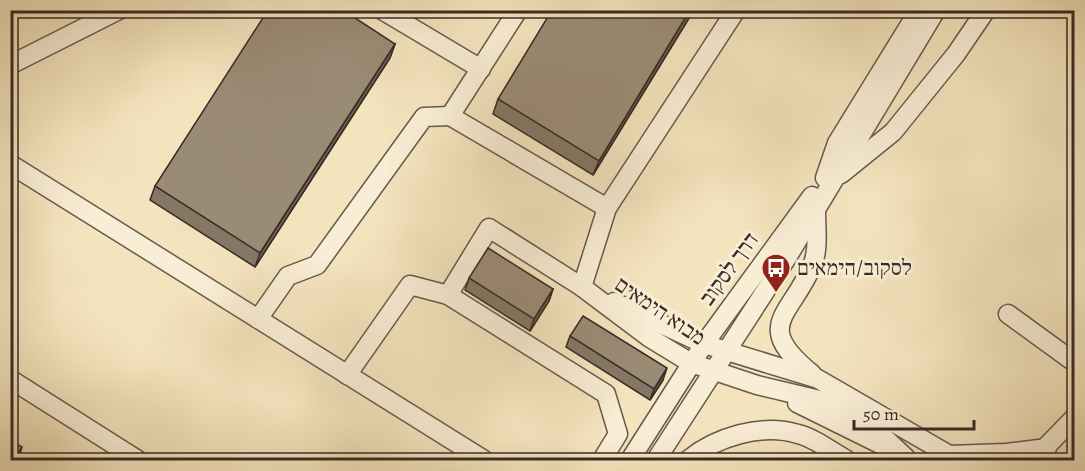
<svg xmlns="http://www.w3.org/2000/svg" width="1085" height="471" font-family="Alegreya,'Frank Ruhl Libre',serif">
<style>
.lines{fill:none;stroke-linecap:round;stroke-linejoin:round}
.minor-casing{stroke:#67594c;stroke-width:21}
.minor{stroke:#f8edd5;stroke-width:18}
.wall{fill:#847865;stroke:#382b26;stroke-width:1.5}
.shaded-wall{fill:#6c6152;stroke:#382b26;stroke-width:1.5}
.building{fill:#9a8b75;stroke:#382b26;stroke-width:1.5}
.labels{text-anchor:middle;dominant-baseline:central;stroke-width:6;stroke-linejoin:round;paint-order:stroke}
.poi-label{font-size:22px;fill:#382b26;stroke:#f8edd5;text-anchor:start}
.street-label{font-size:22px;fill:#382b26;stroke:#f8edd5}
</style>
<rect width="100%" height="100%" fill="#f4e4be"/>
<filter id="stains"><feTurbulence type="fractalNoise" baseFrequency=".00333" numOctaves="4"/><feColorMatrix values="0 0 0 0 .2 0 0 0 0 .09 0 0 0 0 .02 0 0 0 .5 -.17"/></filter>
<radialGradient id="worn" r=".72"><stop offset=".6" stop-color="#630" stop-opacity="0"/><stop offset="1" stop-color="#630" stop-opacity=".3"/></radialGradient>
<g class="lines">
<g class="minor-casing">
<g id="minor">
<polyline points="382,10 481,69"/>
<polyline points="518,10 450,116 607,208"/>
<polyline points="10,65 119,10"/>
<polyline points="10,164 484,460"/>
<polyline points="841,174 893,132 956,54 986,10"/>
<polyline points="825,178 837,143 919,10"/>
<polyline points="582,287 607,208 736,10"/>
<polyline points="448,295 606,394 618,434 602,460"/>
<polyline points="614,302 704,344 818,379 958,460"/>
<polyline points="1008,314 1074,362"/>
<polyline points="258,319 288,276 317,265 424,117 450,116"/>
<path d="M812 374C752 325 790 317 812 266 819 250 816 229 816 211"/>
<polyline points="347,375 410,285 448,295 489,228 582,287 650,338 691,363 757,385 824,401 872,426 906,458"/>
<polyline points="10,379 138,460"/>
<polyline points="797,403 888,448"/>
<polyline points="948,455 1006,453 1047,448"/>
<polyline points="1038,455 1074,418"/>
<polyline points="630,460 704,344 812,196"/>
<polyline points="656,460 788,256 936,10"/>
<path d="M688 460C716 437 761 423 798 434 815 438 832 452 847 460"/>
</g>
</g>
<use href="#minor" class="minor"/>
</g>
<g class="wall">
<polygon points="694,10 593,175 493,114 498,99"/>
<polygon points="395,44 390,58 255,267 150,200 155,186"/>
<polygon points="469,278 553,289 549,301 530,331 465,290"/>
<polygon points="570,336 663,380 650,400 566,347"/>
</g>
<g class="shaded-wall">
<polygon points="690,10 694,10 593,175 599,161"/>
<polygon points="395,44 390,58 255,267 260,253"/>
<polygon points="553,289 549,301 530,331 534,319"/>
<polygon points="667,368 663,380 650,400 654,389"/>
<polygon points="22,447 18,460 14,460"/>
</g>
<g class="building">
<polygon points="268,10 343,10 395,44 260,253 155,186"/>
<polygon points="552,10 690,10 599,161 498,99"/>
<polygon points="488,248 553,289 534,319 469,278"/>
<polygon points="583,316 667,368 654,389 570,336"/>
<polygon points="10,440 22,447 14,460 10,460"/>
</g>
<defs>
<g id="bus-pin" transform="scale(1.5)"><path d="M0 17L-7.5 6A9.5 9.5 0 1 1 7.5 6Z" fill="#8f2418" stroke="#f8edd5"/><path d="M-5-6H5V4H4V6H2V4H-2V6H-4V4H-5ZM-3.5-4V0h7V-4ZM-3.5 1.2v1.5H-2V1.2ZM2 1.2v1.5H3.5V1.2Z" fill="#fff"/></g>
</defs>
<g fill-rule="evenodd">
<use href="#bus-pin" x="776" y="268"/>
</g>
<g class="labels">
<g class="poi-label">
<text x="797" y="268">לסקוב/הימאים</text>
</g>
<g class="street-label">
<text transform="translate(729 269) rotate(-54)">דרך לסקוב</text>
<text transform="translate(660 311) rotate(34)">מבוא הימאים</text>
</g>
</g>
<rect width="1085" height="471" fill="none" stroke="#f4e4be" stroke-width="36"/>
<rect x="12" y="12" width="1061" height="447" fill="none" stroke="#382b26" stroke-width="3"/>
<rect x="18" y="18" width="1049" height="435" fill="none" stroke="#382b26" stroke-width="1.5"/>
<path d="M854 420v9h120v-9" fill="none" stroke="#382b26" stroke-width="3"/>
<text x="863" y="420" font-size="18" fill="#382b26" stroke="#f8edd5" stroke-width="4.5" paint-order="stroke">50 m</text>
<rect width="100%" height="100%" filter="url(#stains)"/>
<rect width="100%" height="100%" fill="url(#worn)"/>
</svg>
